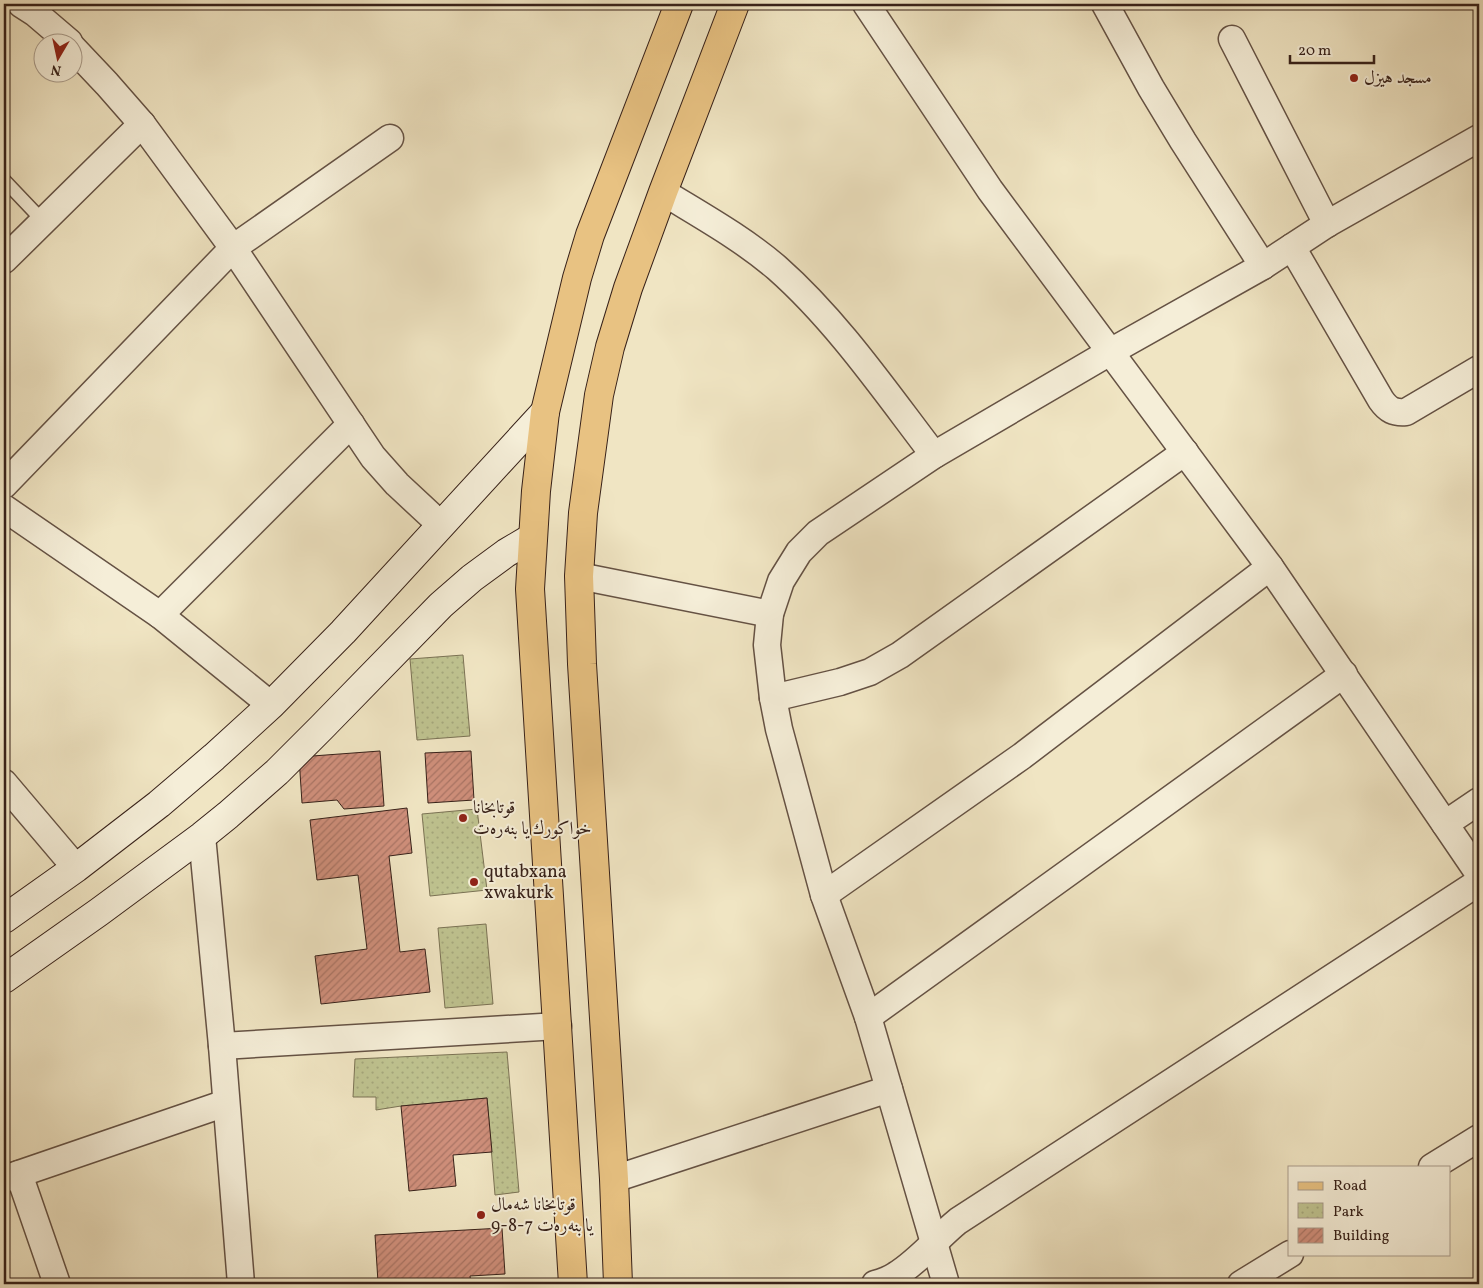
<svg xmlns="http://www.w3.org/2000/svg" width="1483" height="1288" font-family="Vollkorn,Amiri,serif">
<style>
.park{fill:url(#park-dots);stroke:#7b7254}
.building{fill:url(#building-hatch);stroke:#372119}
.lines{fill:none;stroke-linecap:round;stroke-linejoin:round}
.lane-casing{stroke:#655244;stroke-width:15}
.street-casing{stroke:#655244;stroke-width:29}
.secondary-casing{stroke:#372119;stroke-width:30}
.primary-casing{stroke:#372119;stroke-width:30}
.lane{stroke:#f5eed8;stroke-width:12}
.street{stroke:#f5eed8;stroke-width:26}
.secondary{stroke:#f5eed8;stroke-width:28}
.primary{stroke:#e8c282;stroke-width:28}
.poi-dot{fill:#8f2418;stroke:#f5eed8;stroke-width:2}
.labels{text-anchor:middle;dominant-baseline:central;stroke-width:4;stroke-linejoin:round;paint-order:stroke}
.poi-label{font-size:18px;fill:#372119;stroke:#f5eed8;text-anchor:start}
</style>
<defs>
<pattern id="park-dots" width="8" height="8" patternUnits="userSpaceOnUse" patternTransform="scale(1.25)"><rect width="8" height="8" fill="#bfc390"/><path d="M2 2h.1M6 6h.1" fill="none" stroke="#a5a77c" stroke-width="1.8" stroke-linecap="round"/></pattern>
<pattern id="building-hatch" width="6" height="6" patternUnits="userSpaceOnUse" patternTransform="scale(1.25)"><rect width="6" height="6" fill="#cf8f7b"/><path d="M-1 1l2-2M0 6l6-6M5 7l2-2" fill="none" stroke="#a97464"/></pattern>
</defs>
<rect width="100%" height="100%" fill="#f0e5c3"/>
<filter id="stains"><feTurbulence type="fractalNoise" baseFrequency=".004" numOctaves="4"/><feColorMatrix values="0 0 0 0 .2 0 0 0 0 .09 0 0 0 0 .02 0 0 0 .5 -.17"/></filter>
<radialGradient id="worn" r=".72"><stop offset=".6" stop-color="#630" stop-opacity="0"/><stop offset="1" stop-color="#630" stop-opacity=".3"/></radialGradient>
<g class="park">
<polygon points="463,655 470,736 417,740 410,659"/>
<polygon points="477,809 487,890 430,896 422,814"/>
<polygon points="486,924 493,1004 445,1008 438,928"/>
<polygon points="507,1052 519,1192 495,1195 487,1098 401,1106 376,1110 376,1097 353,1097 355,1059"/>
</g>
<g class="building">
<polygon points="380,751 384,806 344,809 337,800 302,803 299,757"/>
<polygon points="471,751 474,800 428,803 425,753"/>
<polygon points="407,808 412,853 389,856 400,952 425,949 430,992 321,1004 315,956 367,949 358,875 317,880 310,820"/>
<polygon points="487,1098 492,1152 453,1155 456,1186 409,1191 401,1106"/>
<polygon points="502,1228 505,1274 470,1276 471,1284 417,1284 417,1280 378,1282 375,1235"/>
</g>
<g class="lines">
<g class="lane-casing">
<polyline id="lane" points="4,180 43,221"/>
</g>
<g class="street-casing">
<g id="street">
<polyline points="21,4 35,13 69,42"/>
<polyline points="866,4 990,190 1270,567 1479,874"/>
<polyline points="1105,4 1151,88 1183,141 1263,266"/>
<polyline points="1232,39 1327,224"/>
<polyline points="72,47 107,84 142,124 233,248 373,457 397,484 441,525"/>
<path d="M663 192C702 216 742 238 777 268 837 321 885 391 934 455"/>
<path d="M1292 247 1381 400C1388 410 1394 413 1406 412L1479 369"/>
<polyline points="4,260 142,124"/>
<polyline points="4,485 233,248 390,138"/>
<polyline points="4,508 160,615 271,705"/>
<polyline points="579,576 770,614"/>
<polyline points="160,615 351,424"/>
<polyline points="773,698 840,682 870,672 900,655 1185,452"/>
<polyline points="4,783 76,868"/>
<polyline points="1445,824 1479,801"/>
<polyline points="202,836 222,1046 241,1284"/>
<polyline points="824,895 1022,756 1270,567"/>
<polyline points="868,1017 1344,674"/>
<polyline points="222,1046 558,1026"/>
<polyline points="1432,1167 1479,1138"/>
<polyline points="19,1174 57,1284"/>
<polyline points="4,1179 226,1103"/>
<polyline points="614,1179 889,1089"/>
<path d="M875 1284C882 1282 890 1279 896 1275 919 1261 937 1238 958 1221L1479 882"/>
<polyline points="946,1284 868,1017 824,895 779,729 773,698 767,645 770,614 781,581 799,552 818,533 934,455 1110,352 1263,266 1327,224 1479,138"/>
<polyline points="1241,1284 1290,1254"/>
</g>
</g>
<g class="secondary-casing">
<g id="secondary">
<polyline points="4,919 76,868 159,804 214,757 271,705 343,632 545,412"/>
<polyline points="4,979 99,912 202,836 228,815 277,772 322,727 441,605 472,578 506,553 533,537"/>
</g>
</g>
<g class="primary-casing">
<g id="primary">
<polyline points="573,1284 530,589 536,491 545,412 577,278 590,235 679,4"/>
<polyline points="618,1284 614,1179 582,664 579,576 583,513 599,395 610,347 628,288 663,192 735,4"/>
</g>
</g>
<use href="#lane" class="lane"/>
<use href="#street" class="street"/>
<use href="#secondary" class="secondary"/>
<use href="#primary" class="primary"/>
</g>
<g class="poi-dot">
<circle cx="1354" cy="78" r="5"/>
<circle cx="463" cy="818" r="5"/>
<circle cx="474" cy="882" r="5"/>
<circle cx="481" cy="1215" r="5"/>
</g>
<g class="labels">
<g class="poi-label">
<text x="1364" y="78">مسجد هيزل</text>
<text x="473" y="808">قوتابخانا<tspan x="473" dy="21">خواکورك یا بنەرەت</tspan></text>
<text x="484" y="872">qutabxana<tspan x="484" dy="21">xwakurk</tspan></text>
<text x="491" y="1205">قوتابخانا شەمال<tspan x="491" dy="21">یا بنەرەت 7-8-9</tspan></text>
</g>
</g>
<rect width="1483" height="1288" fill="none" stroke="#f0e5c3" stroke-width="20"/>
<rect x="5" y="5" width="1473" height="1278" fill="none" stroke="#372119" stroke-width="2.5"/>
<rect x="10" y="10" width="1463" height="1268" fill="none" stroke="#372119"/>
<rect x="1288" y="1166" width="162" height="90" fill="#f5eed8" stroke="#a99c8c"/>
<rect x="1298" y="1182" width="25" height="8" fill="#e8c282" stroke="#a99c8c"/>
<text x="1333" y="1190" font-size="15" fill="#372119">Road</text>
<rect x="1298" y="1203" width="25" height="15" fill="url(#park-dots)" stroke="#a99c8c"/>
<text x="1333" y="1216" font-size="15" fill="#372119">Park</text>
<rect x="1298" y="1228" width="25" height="15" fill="url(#building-hatch)" stroke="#a99c8c"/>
<text x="1333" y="1240" font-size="15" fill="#372119">Building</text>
<g transform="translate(58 58) rotate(189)"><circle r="24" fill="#f5eed8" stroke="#a99c8c"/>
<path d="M0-4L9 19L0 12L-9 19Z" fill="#8f2418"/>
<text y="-8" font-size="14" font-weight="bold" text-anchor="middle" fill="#372119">N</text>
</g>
<path d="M1290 55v8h84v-8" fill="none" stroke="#372119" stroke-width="2.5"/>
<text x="1298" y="55" font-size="15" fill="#372119" stroke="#f5eed8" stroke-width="4" paint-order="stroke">20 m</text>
<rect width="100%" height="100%" filter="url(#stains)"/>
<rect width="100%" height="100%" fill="url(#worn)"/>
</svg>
